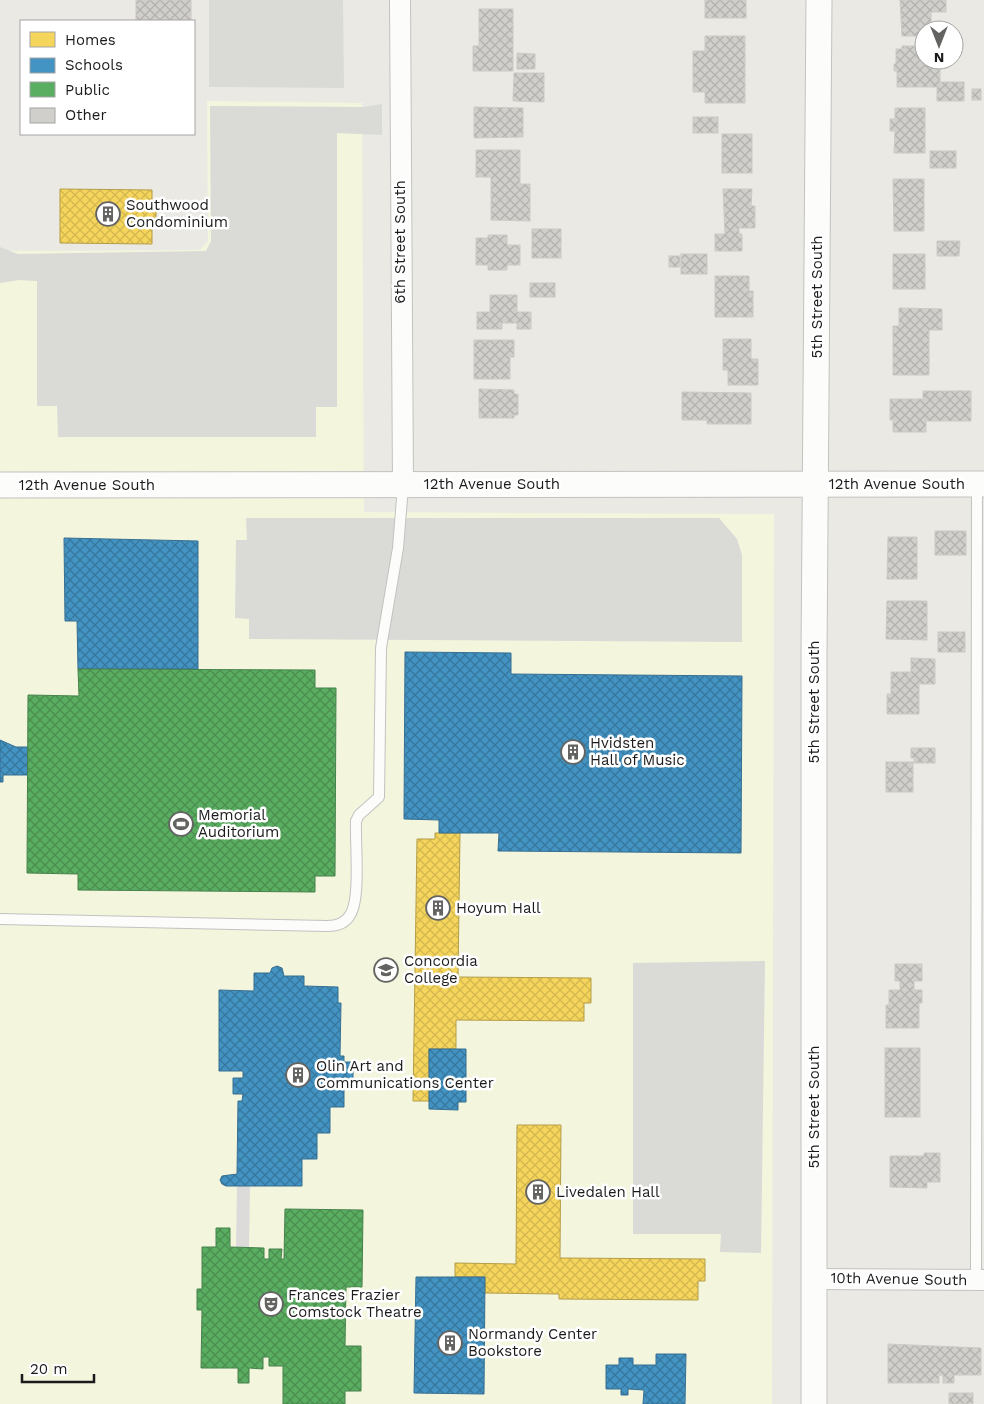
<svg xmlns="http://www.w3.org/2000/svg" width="984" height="1404" font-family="'Work Sans',sans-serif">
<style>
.education{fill:#f3f5dd}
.parking{fill:#dadad7}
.pier{fill:#dcdbd9}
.homes{fill:url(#homes-cross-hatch);stroke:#b49d48}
.schools{fill:url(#schools-cross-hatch);stroke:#376f91}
.public{fill:url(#public-cross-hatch);stroke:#47824c}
.building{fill:url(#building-cross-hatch);stroke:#cdcac5}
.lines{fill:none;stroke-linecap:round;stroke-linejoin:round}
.service-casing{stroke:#c2c2c0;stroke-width:12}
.minor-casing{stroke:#c2c2c0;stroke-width:22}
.tertiary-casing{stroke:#c2c2c0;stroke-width:27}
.service{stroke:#fcfcfb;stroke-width:10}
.minor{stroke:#fcfcfb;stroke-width:20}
.tertiary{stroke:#fcfcfb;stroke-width:25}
.labels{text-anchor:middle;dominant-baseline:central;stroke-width:5;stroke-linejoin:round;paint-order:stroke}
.poi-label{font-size:15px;fill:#1b1b1b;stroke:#fff;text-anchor:start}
.street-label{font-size:15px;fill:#1b1b1b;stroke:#fff}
</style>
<defs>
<pattern id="homes-cross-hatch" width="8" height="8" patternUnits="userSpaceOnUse" patternTransform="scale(1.25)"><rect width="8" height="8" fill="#f6d55c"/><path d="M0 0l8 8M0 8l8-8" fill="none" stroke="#d2b64f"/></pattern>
<pattern id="schools-cross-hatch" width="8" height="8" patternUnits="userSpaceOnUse" patternTransform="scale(1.25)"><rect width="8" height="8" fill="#4393c3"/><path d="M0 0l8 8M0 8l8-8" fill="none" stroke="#37779e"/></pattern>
<pattern id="public-cross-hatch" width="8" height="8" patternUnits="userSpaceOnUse" patternTransform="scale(1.25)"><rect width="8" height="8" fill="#5aae61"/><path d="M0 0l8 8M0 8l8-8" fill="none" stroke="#4a8d4f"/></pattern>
<pattern id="building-cross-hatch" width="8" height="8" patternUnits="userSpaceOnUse" patternTransform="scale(1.25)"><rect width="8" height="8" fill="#d1cfcb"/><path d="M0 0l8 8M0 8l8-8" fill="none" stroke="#b3b1ae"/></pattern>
</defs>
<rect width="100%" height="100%" fill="#eae9e4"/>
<polygon class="education" points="207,101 362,103 364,512 774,514 772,1404 0,1404 0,251 200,250 208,241"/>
<g class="parking">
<polygon points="209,0 343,0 344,88 209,87"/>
<polygon points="382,104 382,135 337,133 337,407 316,407 316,437 58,437 57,406 37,406 37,281 19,280 0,283 0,247 18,254 206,251 211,241 210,106 364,107"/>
<polygon points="246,518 719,518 737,539 742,555 742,642 249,639 249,619 235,618 236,540 247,540"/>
<polygon points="765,961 761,1253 720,1252 721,1234 633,1234 633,963"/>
</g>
<polygon class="pier" points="237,1186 250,1186 249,1247 236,1247"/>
<g class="homes">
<polygon points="60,189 152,190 152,209 156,210 156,218 152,218 152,244 60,243"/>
<polygon points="435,833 460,833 458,977 591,978 591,1003 584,1003 584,1021 456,1020 456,1049 429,1049 429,1101 413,1101 417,839 435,839"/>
<polygon points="517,1125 561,1125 560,1258 705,1259 705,1281 698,1281 698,1300 559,1299 559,1294 485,1293 485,1277 455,1277 455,1263 516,1264"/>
</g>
<g class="schools">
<polygon points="64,538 198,541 198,669 78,669 77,621 65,621"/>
<polygon points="405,652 511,653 511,674 742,676 741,853 498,851 499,833 439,833 439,820 404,819"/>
<polygon points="0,740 16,747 28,747 28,775 3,775 3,782 0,782"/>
<polygon points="277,966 282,968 284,976 304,976 304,986 338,987 338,1003 341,1003 340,1056 344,1056 344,1062 353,1062 353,1081 344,1081 344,1107 330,1107 330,1133 317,1133 317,1159 302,1159 302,1186 226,1186 222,1184 220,1180 222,1176 237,1174 238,1101 242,1101 243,1094 233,1094 233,1078 243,1078 243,1071 219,1071 219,990 254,991 254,973 270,973 272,968"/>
<polygon points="429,1049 466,1049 466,1102 458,1102 458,1110 429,1109"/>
<polygon points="416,1277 485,1277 484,1394 414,1393"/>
<polygon points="656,1354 686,1354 685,1404 643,1404 644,1390 628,1389 628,1395 621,1395 621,1389 606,1389 606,1365 619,1365 619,1358 633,1358 633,1365 656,1365"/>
</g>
<g class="public">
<polygon points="78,669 315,670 315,688 336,688 335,876 315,876 315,892 78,890 78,874 27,873 28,695 79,696"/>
<polygon points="285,1209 363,1210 362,1287 346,1287 345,1346 361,1346 361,1391 345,1391 345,1404 283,1404 283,1366 269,1366 269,1357 263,1357 263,1369 249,1368 249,1383 238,1383 238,1368 201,1368 202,1310 197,1310 197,1289 202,1289 202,1247 216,1247 216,1228 230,1228 230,1247 264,1248 264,1259 269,1259 269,1249 282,1249 281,1259 284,1259"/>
</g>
<g class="building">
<rect x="136" y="0" width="55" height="21"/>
<rect x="705" y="0" width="41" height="18"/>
<polygon points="900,0 946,0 946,12 931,12 931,30 924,30 924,36 902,36"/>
<polygon points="479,9 513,9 513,71 473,71 473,46 479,46"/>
<polygon points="705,36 745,36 745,103 705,103 705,92 693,92 693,51 705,51"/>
<polygon points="902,46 924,46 924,60 940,60 940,82 964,82 964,101 937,101 937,87 897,87 897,71 894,71 894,64 896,64 896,49 902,49"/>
<polygon points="517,53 535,54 535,69 517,69"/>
<polygon points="514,73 544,73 544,102 513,101"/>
<rect x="972" y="89" width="9" height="11"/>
<polygon points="474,107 523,108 523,137 474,138"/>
<polygon points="895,108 925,108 925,153 894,153 895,131 890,131 890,119 895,119"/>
<rect x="693" y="117" width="25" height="16"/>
<rect x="722" y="134" width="30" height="39"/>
<polygon points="476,150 520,150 520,184 530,184 530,221 491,220 491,177 476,177"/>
<rect x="930" y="151" width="26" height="17"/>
<polygon points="893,179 924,179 924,231 894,231"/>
<polygon points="723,189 752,189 751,206 755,206 755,228 739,228 739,234 742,234 742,251 715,251 715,234 725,234"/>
<rect x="532" y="229" width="29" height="29"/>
<polygon points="488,235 507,235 507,245 520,245 520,265 507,265 507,270 488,270 488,265 476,265 476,238 488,238"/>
<polygon points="937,241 960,241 959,256 937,256"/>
<rect x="681" y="254" width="26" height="20"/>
<rect x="893" y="254" width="32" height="35"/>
<rect x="669" y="256" width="11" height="11"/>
<polygon points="715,276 749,276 749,291 753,291 753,317 715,317"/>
<rect x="530" y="283" width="25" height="14"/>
<polygon points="490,295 517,295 517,312 531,312 531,329 517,329 517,323 502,323 502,329 477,329 477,312 490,312"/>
<polygon points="899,308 942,309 942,330 929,330 929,375 893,375 893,326 899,326"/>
<polygon points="723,339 751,339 751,359 758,359 758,385 728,385 728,370 723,370"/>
<polygon points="474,340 514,340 514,357 510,357 510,379 474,379"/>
<polygon points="479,389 514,390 514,394 518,394 518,415 514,415 514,418 479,418"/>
<polygon points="923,391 971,391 971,421 926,421 926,432 893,432 893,420 890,420 890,399 923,399"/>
<polygon points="682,392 751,393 751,424 707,424 707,420 682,420"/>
<rect x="935" y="531" width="31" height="24"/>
<polygon points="888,537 917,537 917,579 887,579"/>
<polygon points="887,601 927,601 927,640 886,639"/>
<rect x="938" y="632" width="27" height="20"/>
<polygon points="911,658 935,659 935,684 919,684 919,714 887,714 887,694 891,694 891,672 911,672"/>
<polygon points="911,748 935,748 935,763 914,763 914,758 911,758"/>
<rect x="886" y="762" width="27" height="30"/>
<polygon points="895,964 922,964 922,981 914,981 914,990 922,990 922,1003 919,1003 919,1028 886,1028 886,1005 889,1005 889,990 900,990 900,981 895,981"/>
<rect x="885" y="1048" width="35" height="69"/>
<polygon points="924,1153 940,1153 940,1182 927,1182 927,1188 890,1187 890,1156 924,1156"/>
<polygon points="888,1344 981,1348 981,1375 954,1375 954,1383 943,1383 943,1375 939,1375 939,1383 888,1383"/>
<rect x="949" y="1393" width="24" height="11"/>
</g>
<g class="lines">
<g class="service-casing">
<g id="service">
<path d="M0 919 327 926C336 926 345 924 350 915 361 899 355 843 356 821L359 815 379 797 381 648 398 548 403 486"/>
<polyline points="976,1280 977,485"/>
</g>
</g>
<g class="minor-casing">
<g id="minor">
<polyline points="400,0 403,485"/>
<polyline points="814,1279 984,1280"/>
</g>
</g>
<g class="tertiary-casing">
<g id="tertiary">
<polyline points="0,485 984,484"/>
<polyline points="814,1404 814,655 819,0"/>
</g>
</g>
<use href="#service" class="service"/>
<use href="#minor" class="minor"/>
<use href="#tertiary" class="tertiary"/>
</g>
<defs>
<g id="building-ring" transform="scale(1.25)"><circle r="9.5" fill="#fff" stroke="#636361" stroke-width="1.5"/><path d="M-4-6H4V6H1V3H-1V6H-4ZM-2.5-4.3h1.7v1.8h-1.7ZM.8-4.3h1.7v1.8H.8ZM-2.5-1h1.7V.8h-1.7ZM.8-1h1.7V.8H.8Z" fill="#636361"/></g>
<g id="stadium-ring" transform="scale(1.25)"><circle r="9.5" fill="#fff" stroke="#636361" stroke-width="1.5"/><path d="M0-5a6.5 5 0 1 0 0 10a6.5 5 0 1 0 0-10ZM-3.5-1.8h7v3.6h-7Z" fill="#636361"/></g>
<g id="university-ring" transform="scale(1.25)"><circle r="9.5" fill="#fff" stroke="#636361" stroke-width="1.5"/><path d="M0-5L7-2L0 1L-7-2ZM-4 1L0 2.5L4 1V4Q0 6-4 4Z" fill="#636361"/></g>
<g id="theatre-ring" transform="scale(1.25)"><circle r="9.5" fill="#fff" stroke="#636361" stroke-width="1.5"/><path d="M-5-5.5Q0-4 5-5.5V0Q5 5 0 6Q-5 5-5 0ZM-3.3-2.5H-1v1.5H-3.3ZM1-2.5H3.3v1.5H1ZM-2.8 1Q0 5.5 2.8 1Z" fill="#636361"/></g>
</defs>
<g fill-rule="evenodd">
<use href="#building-ring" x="108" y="214"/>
<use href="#building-ring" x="573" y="752"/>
<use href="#stadium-ring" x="181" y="824"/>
<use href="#building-ring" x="438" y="908"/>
<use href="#university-ring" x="386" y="970"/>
<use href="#building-ring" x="298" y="1075"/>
<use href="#building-ring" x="538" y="1192"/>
<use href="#theatre-ring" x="271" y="1304"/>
<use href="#building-ring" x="450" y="1343"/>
</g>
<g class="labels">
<g class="poi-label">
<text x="126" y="205">Southwood<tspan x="126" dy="17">Condominium</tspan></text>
<text x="590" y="743">Hvidsten<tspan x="590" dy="17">Hall of Music</tspan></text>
<text x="198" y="815">Memorial<tspan x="198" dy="17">Auditorium</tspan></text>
<text x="456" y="908">Hoyum Hall</text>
<text x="404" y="961">Concordia<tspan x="404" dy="17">College</tspan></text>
<text x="316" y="1066">Olin Art and<tspan x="316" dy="17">Communications Center</tspan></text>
<text x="556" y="1192">Livedalen Hall</text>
<text x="288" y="1295">Frances Frazier<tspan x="288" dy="17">Comstock Theatre</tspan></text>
<text x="468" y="1334">Normandy Center<tspan x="468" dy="17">Bookstore</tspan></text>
</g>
<g class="street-label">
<text transform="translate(400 242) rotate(-90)">6th Street South</text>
<text transform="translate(817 297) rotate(-90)">5th Street South</text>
<text x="492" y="484">12th Avenue South</text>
<text x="897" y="484">12th Avenue South</text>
<text x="87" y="485">12th Avenue South</text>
<text transform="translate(814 702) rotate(-90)">5th Street South</text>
<text transform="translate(814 1107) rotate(-90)">5th Street South</text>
<text transform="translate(899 1279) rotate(1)">10th Avenue South</text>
</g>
</g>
<rect x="20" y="20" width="175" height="115" fill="#ffffff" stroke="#a4a4a4"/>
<rect x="30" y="32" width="25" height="15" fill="#f6d55c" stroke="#a4a4a4"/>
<text x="65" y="45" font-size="15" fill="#1b1b1b">Homes</text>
<rect x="30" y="58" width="25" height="15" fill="#4393c3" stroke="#a4a4a4"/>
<text x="65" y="70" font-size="15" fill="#1b1b1b">Schools</text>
<rect x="30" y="82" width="25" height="15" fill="#5aae61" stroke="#a4a4a4"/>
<text x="65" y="95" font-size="15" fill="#1b1b1b">Public</text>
<rect x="30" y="108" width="25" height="15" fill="#d1cfcb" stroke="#a4a4a4"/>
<text x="65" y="120" font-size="15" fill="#1b1b1b">Other</text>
<g transform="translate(939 45) rotate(180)"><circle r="24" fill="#ffffff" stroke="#a4a4a4"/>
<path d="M0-4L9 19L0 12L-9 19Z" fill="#636361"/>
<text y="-8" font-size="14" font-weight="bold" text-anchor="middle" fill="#1b1b1b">N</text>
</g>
<path d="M22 1374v8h72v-8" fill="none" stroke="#1b1b1b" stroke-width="2.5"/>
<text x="30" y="1374" font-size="15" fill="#1b1b1b" stroke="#ffffff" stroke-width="4" paint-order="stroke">20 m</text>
</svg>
